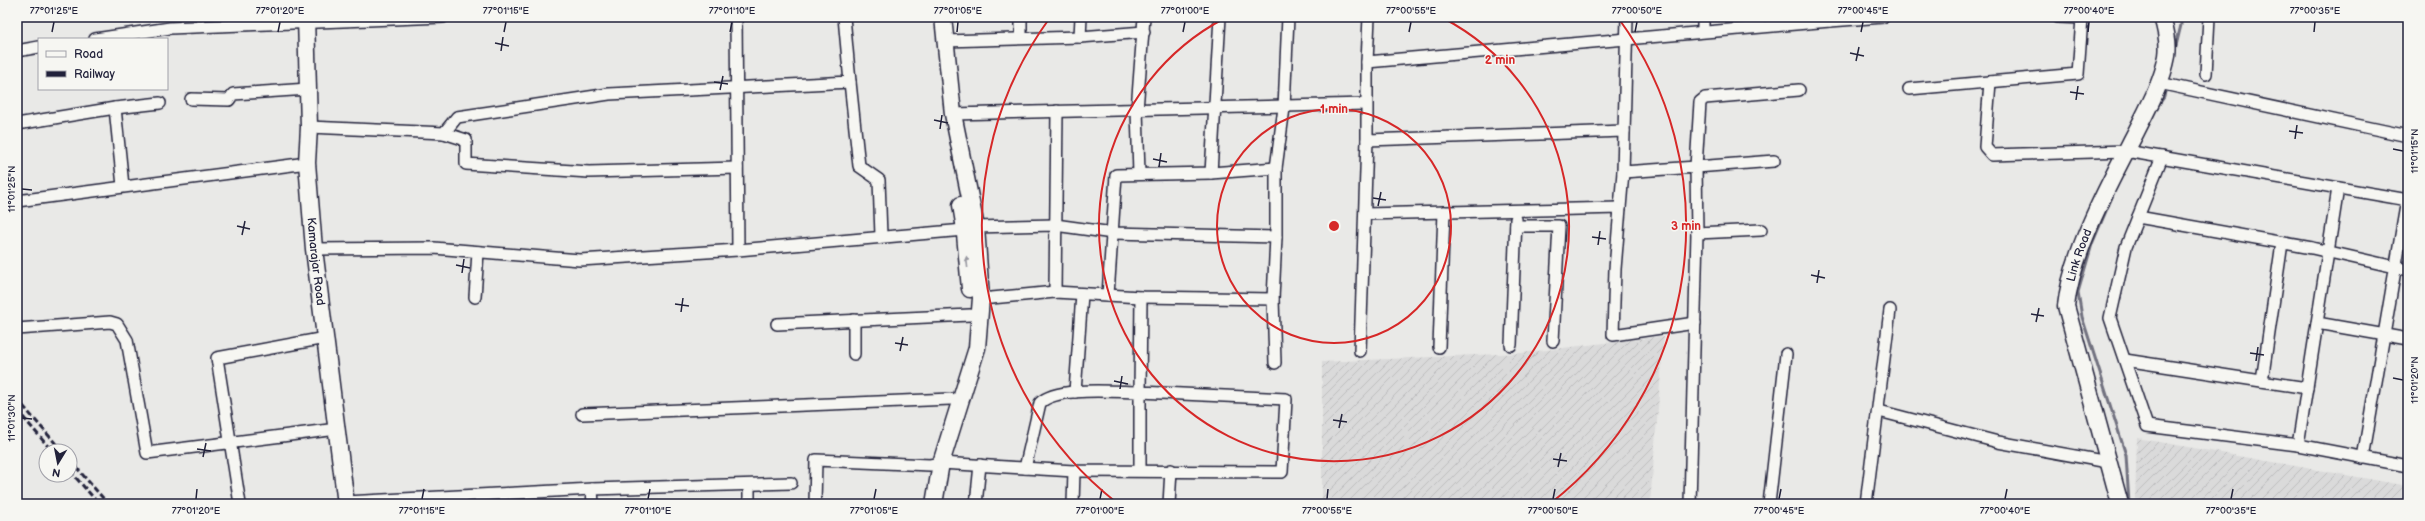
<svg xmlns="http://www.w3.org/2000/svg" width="2425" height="521" font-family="'Balsamiq Sans',sans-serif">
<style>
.industrial{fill:url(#industrial-furrows)}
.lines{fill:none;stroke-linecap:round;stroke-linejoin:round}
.stream{stroke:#71717f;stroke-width:3}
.street-casing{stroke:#22223b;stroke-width:14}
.secondary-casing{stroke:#22223b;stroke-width:19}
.street{stroke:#f6f6f2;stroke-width:11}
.secondary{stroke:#f6f6f2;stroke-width:16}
.rail{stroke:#22223b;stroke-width:3;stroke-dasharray:6 3;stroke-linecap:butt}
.oneway{fill:#9797a0}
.ticks{fill:none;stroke:#22223b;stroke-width:1.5}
.ring{fill:none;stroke:#d62828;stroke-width:2}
.labels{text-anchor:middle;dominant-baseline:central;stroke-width:3;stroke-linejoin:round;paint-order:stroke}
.street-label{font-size:12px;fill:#22223b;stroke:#f6f6f2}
.centre{fill:#d62828;stroke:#f6f6f2;stroke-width:2}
.ring-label{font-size:12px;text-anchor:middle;font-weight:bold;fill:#d62828;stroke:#f6f6f2;stroke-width:3;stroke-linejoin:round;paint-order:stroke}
.neatline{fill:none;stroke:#22223b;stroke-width:1.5}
.ticks-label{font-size:10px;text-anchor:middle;fill:#22223b}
</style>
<defs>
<pattern id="industrial-furrows" width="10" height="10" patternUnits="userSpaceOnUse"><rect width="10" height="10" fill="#dadada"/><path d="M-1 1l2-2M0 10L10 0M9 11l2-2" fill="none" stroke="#bbbbbc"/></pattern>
</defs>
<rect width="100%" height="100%" fill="#e9e9e7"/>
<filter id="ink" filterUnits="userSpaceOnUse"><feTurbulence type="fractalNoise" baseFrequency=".025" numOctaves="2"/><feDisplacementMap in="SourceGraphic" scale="8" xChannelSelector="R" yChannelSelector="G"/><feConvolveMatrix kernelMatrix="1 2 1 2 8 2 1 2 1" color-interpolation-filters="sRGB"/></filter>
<g filter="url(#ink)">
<g class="industrial">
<polygon points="1664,336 1650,504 1322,504 1322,362 1521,353"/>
<polygon points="2137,438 2408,486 2408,504 2135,504"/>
</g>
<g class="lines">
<g class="stream">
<polyline points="2175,50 2181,25 2181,17"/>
<polyline points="2156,108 2164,97 2166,86"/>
<polyline points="2112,197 2092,244 2078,292 2082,317 2126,455 2129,504"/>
</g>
<g class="street-casing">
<g id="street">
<polyline points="736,17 738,250"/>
<polyline points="1021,17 1021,38"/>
<polyline points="1369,17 1367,62 1830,21 1829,17"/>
<polyline points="1627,17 1623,172 1696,167 1697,233 1690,504"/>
<polyline points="1830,21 1883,17"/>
<polyline points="1703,31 1703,17"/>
<polyline points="1080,37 1081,17"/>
<polyline points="95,39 170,28 443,17"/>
<polyline points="945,41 1080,37 1144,32"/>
<polyline points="17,51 39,47"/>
<polyline points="1367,62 1367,140 1624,131"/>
<polyline points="2206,74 2209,17"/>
<polyline points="850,82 859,166 879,180 881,236"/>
<polyline points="1990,82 1985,147 1992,155 2126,151 2408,200"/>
<polyline points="2159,83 2408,136"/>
<polyline points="1909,89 2078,74 2082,18 2058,17"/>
<polyline points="191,99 229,100 233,94 308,89"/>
<polyline points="115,108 160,103"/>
<polyline points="953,114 1366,104"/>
<polyline points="17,124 115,108 123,186"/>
<polyline points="309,127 444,133 457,117 609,94 850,82 844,17"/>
<polyline points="444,133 466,140 466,164 589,172 737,168"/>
<polyline points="2162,157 2126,247 2110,318 2147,426 2298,445 2338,188"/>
<polyline points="1774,161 1696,167 1700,102 1705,98 1799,90"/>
<polyline points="1211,173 1220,17"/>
<polyline points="1139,174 1137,110 1144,17"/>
<polyline points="17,201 307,163"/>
<polyline points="1620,208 1623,172"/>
<polyline points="1365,214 1620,208 1615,269 1613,335 1695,323"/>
<polyline points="2138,217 2312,248 2408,270"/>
<polyline points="1516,226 1559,226 1553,341"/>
<polyline points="1697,233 1761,230"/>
<polyline points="314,249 434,248 580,260 738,250 964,230 976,227 1055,225 1113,233 1276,237"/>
<polyline points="1055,292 1057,111"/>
<polyline points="1108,295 1116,175 1211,173 1276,168"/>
<polyline points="475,297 478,252"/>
<polyline points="981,299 1055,292 1141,297 1273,299 1276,237 1276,168 1284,108 1288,17"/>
<polyline points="1273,299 1275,363"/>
<polyline points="854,320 854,354"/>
<polyline points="2317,323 2408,339"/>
<polyline points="777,324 970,315"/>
<polyline points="17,329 110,322 117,324 127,340 147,453 337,429"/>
<polyline points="1511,345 1516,219"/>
<polyline points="1439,347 1444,212"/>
<polyline points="1360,351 1367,140"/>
<polyline points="2125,360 2307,388"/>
<polyline points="2262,381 2282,243"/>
<polyline points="1075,392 1082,294"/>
<polyline points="1879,411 1998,442 2108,462"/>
<polyline points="582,414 951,399"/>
<polyline points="2298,445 2408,466"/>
<polyline points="2363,458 2407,200"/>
<path d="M1025 468 1040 403C1056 386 1116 392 1140 392V470"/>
<polyline points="749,485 749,504"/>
<polyline points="592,489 593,504"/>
<polyline points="346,502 592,489 791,483"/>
<polyline points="240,504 217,358 325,338"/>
<polyline points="815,504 816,460 930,465 941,463 1074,471 1282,472 1286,399 1140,392 1141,297"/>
<polyline points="976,504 980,465"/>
<polyline points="1073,504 1074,471"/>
<polyline points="1169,504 1171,470"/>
<polyline points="1769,504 1786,354"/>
<polyline points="1866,504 1890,310"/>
</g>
</g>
<g class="secondary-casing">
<g id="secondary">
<path id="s1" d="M306 17 309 127 307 163 314 249 346 504"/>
<polyline points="961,205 964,223 970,289"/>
<polyline points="934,504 941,463 977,348 981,298 976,227 953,114 943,17"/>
<path id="s2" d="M2120 504 2066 306C2072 251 2110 182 2136 132 2148 108 2162 83 2167 56 2169 43 2166 30 2162 17"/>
</g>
</g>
<use href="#street" class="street"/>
<use href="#secondary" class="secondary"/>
<g class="rail">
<polyline points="17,399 62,451"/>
<polyline points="17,410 52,451"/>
<polyline points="70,460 108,504"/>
<polyline points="70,471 99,504"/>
</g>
</g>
<defs><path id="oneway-solid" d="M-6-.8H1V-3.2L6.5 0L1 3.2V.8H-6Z"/></defs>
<use class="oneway" href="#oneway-solid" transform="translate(967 262) rotate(-96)"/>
</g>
<path class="ticks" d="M52 32 54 22M278 32 280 22M504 32 506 22M730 32 732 22M957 32 958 22M1183 32 1185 22M1409 32 1411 22M1635 32 1637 22M1861 32 1863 22M2088 32 2089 22M2314 32 2315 22M495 43 509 46M501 51 503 37M1850 53 1864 56M1856 61 1859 47M714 82 728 84M720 90 723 76M2070 92 2084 94M2076 100 2078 86M934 120 948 123M940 129 942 115M2289 131 2303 133M2295 139 2297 125M2393 149 2403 151M1153 159 1167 162M1159 167 1161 153M22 189 32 190M1373 198 1386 200M1378 206 1381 192M237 226 250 229M242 235 245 221M1592 237 1606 239M1598 245 1600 231M456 265 470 268M462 273 464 259M1811 275 1825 278M1817 283 1819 270M675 304 689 306M681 312 683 298M2031 314 2044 316M2036 322 2039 308M895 343 908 345M900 351 903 337M2250 353 2264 355M2256 361 2258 347M2393 378 2403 380M1114 381 1128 384M1120 389 1122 376M22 418 32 419M1333 420 1347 422M1339 428 1342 414M197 449 211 451M203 457 206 443M1553 459 1567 461M1558 467 1561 453M196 499 197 489M422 499 424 489M648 499 650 489M874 499 876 489M1100 499 1102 489M1327 499 1328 489M1553 499 1555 489M1779 499 1781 489M2005 499 2007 489M2231 499 2233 489"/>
<g class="ring">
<circle cx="1334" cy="226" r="117"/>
<path d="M1443 18A235 235 0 1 1 1225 18"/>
<path d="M1117 503A352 352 0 0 1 1049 19M1619 19A352 352 0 0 1 1551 503"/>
</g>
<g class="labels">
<g class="street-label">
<text stroke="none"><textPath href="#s2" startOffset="258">Link Road</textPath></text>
<text stroke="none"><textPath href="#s1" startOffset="245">Kamarajar Road</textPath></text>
</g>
</g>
<circle cx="1334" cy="226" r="6" class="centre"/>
<g class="ring-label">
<text x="1500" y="64">2 min</text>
<text x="1334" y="113">1 min</text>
<text x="1686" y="230">3 min</text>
</g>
<rect width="2425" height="521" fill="none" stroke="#f6f6f2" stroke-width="44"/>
<rect x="38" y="38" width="130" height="52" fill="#f6f6f2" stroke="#a1a1a9"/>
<rect x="46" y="51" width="20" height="6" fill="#f6f6f2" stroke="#a1a1a9"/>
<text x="74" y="58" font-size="12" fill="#22223b">Road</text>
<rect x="46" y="71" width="20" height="6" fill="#22223b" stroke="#a1a1a9"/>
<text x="74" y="78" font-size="12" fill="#22223b">Railway</text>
<g transform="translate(58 463) rotate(190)"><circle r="19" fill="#f6f6f2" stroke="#a1a1a9"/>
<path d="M0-3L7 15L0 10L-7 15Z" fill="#22223b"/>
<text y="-6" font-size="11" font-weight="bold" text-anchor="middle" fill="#22223b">N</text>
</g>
<rect x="22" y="22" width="2381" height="477" class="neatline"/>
<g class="ticks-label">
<text x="54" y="14">77°01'25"E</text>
<text x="280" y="14">77°01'20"E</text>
<text x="506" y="14">77°01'15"E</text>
<text x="732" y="14">77°01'10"E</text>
<text x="958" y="14">77°01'05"E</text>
<text x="1185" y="14">77°01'00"E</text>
<text x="1411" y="14">77°00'55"E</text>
<text x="1637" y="14">77°00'50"E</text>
<text x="1863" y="14">77°00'45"E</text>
<text x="2089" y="14">77°00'40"E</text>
<text x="2315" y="14">77°00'35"E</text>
<text transform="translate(2414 151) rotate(-90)" y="4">11°01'15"N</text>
<text transform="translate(11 189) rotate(-90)" y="4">11°01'25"N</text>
<text transform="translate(2414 380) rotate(-90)" y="4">11°01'20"N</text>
<text transform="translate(11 418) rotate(-90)" y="4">11°01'30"N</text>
<text x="196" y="514">77°01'20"E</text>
<text x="422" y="514">77°01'15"E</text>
<text x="648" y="514">77°01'10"E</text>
<text x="874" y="514">77°01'05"E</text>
<text x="1100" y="514">77°01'00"E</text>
<text x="1327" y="514">77°00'55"E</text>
<text x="1553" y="514">77°00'50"E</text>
<text x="1779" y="514">77°00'45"E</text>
<text x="2005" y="514">77°00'40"E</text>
<text x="2231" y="514">77°00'35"E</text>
</g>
</svg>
